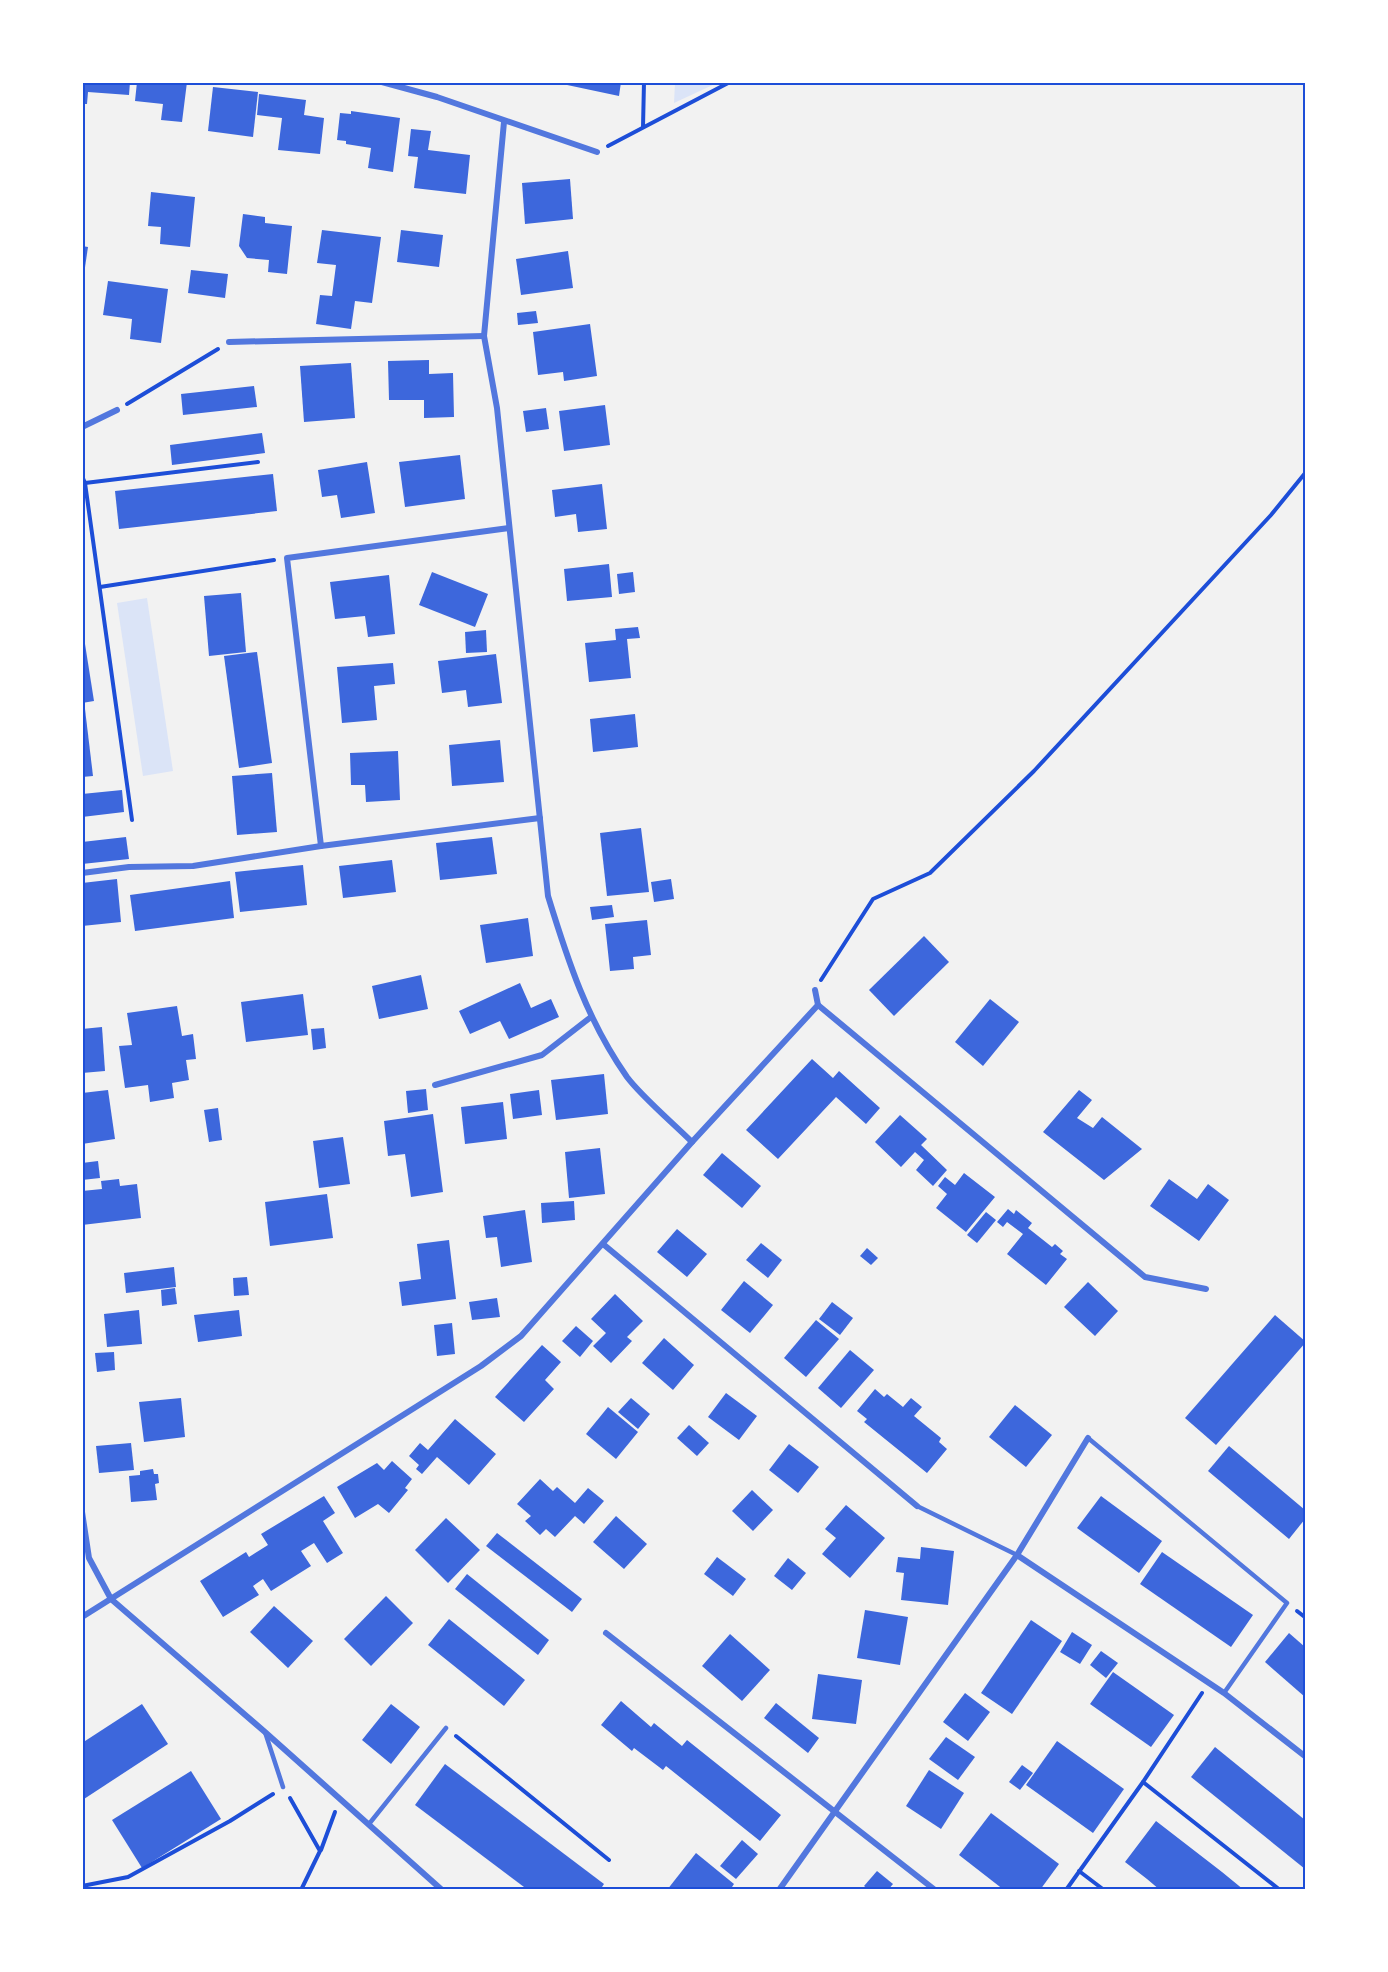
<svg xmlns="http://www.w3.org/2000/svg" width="1388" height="1972" font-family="'Fira Sans Condensed',sans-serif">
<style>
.green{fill:#dbe4f7}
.building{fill:#3d67dc}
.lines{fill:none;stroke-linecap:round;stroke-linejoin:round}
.path{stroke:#1d4ed8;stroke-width:4}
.service{stroke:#5277de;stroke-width:4.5}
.minor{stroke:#5277de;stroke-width:6}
.neatline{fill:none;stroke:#1d4ed8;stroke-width:2}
</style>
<rect width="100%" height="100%" fill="#f2f2f2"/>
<g class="green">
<polygon points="675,83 675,82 717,83 674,103"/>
<polygon points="147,598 173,771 143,776 117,603"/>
</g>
<g class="building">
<polygon points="82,82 130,82 129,95 88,92 87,104 82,104"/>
<polygon points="137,82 187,82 182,122 161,120 163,104 135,101"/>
<polygon points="553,82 621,82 619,96"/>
<polygon points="213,87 258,92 253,137 208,131"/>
<polygon points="259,94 306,100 304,115 324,118 320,154 278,150 282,118 257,115"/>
<polygon points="351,111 400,118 393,172 368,168 371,148 346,144 346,141 337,140 340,113 351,114"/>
<polygon points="411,129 431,131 428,150 470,155 466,194 414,188 418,157 408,156"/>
<polygon points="570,179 573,219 525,224 522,183"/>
<polygon points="151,192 195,197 190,247 160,244 161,227 148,226"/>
<polygon points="243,214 265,217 265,223 292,226 287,274 268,272 269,260 247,258 239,246"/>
<polygon points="322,230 381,237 372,303 355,301 351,329 316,324 320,295 332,296 336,265 317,263"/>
<polygon points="401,230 443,235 439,267 397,262"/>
<polygon points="82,246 88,247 84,274 82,274"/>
<polygon points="568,251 573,288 521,295 516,259"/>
<polygon points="191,270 228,274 225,298 188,293"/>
<polygon points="108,281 168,289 161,343 130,339 132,319 103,315"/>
<polygon points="536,311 538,323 518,325 517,313"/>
<polygon points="590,324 597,376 564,381 563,372 538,375 533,332"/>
<polygon points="429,360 429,374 453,373 454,417 424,418 424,400 389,400 388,361"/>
<polygon points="351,363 355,418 304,422 300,366"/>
<polygon points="254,386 257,407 183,415 181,394"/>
<polygon points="605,405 610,445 564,451 559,411"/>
<polygon points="546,408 549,429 526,432 523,411"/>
<polygon points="262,433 265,453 172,465 170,445"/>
<polygon points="460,455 465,499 405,507 399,462"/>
<polygon points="367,462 375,513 341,518 337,495 322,497 318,470"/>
<polygon points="273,474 277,511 119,529 115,491"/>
<polygon points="602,484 607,529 578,532 576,514 555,517 552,490"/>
<polygon points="609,564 612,597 567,601 564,569"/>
<polygon points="432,572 488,594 475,627 419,605"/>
<polygon points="633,572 635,592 619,594 617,574"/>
<polygon points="389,575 395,634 368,637 365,616 335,619 330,582"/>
<polygon points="241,593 246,652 209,656 204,596"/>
<polygon points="82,625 94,701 82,703"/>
<polygon points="638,627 640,638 627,639 631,678 589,682 585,643 616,640 615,629"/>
<polygon points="486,630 487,652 466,653 465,632"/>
<polygon points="257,652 272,763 239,768 224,656"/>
<polygon points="496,654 502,703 468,707 466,690 442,693 438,661"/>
<polygon points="393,663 395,684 374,686 377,720 342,723 337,667"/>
<polygon points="82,709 85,709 93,776 82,777"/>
<polygon points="635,714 638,747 593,752 590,719"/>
<polygon points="500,740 504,782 452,786 449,745"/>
<polygon points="398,751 400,800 366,802 365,785 351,785 350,753"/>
<polygon points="272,773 277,832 237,835 232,776"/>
<polygon points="122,790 124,812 82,817 82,794"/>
<polygon points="641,828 649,892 607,896 600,833"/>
<polygon points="126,837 129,859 82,864 82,842"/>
<polygon points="492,837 497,874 440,880 436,843"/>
<polygon points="392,860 396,892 343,898 339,866"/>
<polygon points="303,865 307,905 240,912 235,872"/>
<polygon points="117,879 121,922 82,926 82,883"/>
<polygon points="671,879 674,899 654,902 651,882"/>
<polygon points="230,881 234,918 135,931 130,895"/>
<polygon points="612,905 614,917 592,920 590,907"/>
<polygon points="528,918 533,956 486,963 480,925"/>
<polygon points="647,920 651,955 633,957 634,969 610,971 605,924"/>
<polygon points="924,936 949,962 894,1016 869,990"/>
<polygon points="421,975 428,1009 379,1019 372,986"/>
<polygon points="520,983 531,1008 551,999 559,1017 509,1039 500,1021 470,1034 459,1011"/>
<polygon points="303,994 308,1035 246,1042 241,1002"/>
<polygon points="990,999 1019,1022 983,1066 955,1042"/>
<polygon points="177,1006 182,1036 193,1034 196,1059 186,1060 189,1080 172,1083 174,1098 150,1102 148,1085 125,1088 119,1046 132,1045 127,1013"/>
<polygon points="102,1027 105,1071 82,1073 82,1029"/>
<polygon points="324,1028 326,1048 313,1050 311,1029"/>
<polygon points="812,1059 833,1078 839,1071 880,1108 866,1124 836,1097 778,1159 746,1130"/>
<polygon points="604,1074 608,1114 556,1120 551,1080"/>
<polygon points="426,1089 428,1110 408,1113 406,1091"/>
<polygon points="108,1090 115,1139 82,1144 82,1093"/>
<polygon points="539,1090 542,1115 513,1119 510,1094"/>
<polygon points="1079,1090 1092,1100 1077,1118 1093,1128 1102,1117 1142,1149 1104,1180 1043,1132"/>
<polygon points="503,1102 507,1139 465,1144 461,1107"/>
<polygon points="218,1108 222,1140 209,1142 204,1110"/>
<polygon points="433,1114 443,1192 411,1197 405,1154 388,1156 384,1121"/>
<polygon points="900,1115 927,1139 921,1145 947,1170 933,1186 916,1170 924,1160 915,1152 901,1167 875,1142"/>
<polygon points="343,1137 350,1184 319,1188 313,1141"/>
<polygon points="600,1148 605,1194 569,1198 565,1152"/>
<polygon points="722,1153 761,1186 742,1208 703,1175"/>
<polygon points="98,1161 100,1178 82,1180 82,1163"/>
<polygon points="964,1173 995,1197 966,1232 936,1208 947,1194 938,1186 945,1177 955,1185"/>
<polygon points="119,1179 120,1186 137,1184 141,1218 82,1225 82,1191 102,1189 101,1181"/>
<polygon points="1169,1179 1197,1199 1208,1184 1229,1200 1199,1241 1150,1206"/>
<polygon points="327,1194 333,1238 270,1246 265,1202"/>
<polygon points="574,1201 575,1220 542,1223 541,1203"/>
<polygon points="1008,1209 1014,1214 1016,1210 1032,1223 1028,1228 1052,1247 1055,1244 1063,1251 1060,1254 1067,1259 1046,1285 1007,1254 1023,1234 1007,1222 1003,1227 997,1222"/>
<polygon points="525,1210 532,1262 501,1267 497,1237 486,1238 483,1216"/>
<polygon points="986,1212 996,1220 977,1243 967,1235"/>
<polygon points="677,1229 707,1254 687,1277 657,1252"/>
<polygon points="449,1240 456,1299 402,1306 399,1282 421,1279 417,1244"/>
<polygon points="761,1243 782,1260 768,1278 746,1260"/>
<polygon points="867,1248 878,1258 871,1265 860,1256"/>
<polygon points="174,1267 176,1287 126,1293 124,1273"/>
<polygon points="247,1277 249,1295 234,1296 233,1278"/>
<polygon points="744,1281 773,1305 750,1333 721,1310"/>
<polygon points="1088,1282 1118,1311 1095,1336 1064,1307"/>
<polygon points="175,1288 177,1304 162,1306 161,1290"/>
<polygon points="615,1294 643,1321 627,1337 632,1341 611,1363 593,1346 606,1333 591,1319"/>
<polygon points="497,1298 500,1317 472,1320 469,1302"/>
<polygon points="832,1302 853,1318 840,1335 819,1319"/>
<polygon points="139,1310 142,1344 107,1347 104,1314"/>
<polygon points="239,1310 242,1336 198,1342 194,1315"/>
<polygon points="1275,1315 1306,1342 1216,1445 1185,1418"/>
<polygon points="816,1320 839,1339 806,1377 784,1358"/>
<polygon points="452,1323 455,1354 437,1356 434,1325"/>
<polygon points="576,1326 593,1341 580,1357 562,1341"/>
<polygon points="664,1338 694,1365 673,1390 642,1363"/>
<polygon points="542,1345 561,1362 545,1380 554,1389 524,1422 495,1397"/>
<polygon points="850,1350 874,1370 841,1408 818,1388"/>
<polygon points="114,1352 115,1370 97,1372 95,1353"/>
<polygon points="875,1389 884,1397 887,1394 903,1407 911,1398 922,1407 914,1416 941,1438 939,1442 947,1449 927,1473 864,1422 867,1419 857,1411"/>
<polygon points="726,1393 757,1416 739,1440 708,1417"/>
<polygon points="181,1398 185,1437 144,1442 139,1402"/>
<polygon points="631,1398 650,1414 638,1429 618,1412"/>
<polygon points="1015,1405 1052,1435 1026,1467 989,1437"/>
<polygon points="608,1407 638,1432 616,1459 586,1434"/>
<polygon points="455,1419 496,1454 469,1485 437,1457 422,1474 416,1469 419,1465 409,1456 420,1443 428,1450"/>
<polygon points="689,1425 709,1443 697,1456 677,1438"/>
<polygon points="131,1443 134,1470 99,1473 96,1446"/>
<polygon points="789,1444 819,1467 798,1493 769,1470"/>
<polygon points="1229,1446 1305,1510 1305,1519 1289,1539 1208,1471"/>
<polygon points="392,1461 412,1479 405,1488 408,1490 389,1513 378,1504 355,1518 337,1487 377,1463 384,1470"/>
<polygon points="153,1469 154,1474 158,1474 159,1483 155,1484 157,1500 131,1502 129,1476 140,1475 140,1471"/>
<polygon points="540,1479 553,1491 557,1487 575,1503 588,1488 604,1501 584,1524 575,1516 555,1537 546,1529 540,1535 525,1521 531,1516 517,1504"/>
<polygon points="752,1490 773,1510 753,1531 732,1511"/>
<polygon points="324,1496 335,1513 323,1521 343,1553 327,1563 314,1543 301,1551 311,1566 271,1591 263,1579 253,1586 259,1595 223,1617 200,1581 246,1552 249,1557 268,1545 261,1534"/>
<polygon points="1101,1496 1162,1541 1139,1573 1077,1528"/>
<polygon points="846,1505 885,1538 850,1578 822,1554 836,1538 825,1529"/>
<polygon points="616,1516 647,1544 624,1569 593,1542"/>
<polygon points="446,1518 480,1550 448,1583 415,1550"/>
<polygon points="497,1533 582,1599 572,1612 486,1546"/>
<polygon points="921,1547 954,1551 948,1605 901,1600 904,1573 896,1572 898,1557 920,1559"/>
<polygon points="1162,1552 1253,1615 1231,1647 1140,1584"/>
<polygon points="717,1557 746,1579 733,1596 704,1574"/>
<polygon points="788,1558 806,1573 792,1590 774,1576"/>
<polygon points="467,1574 549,1640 538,1655 455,1589"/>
<polygon points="386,1596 413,1623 371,1666 344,1639"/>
<polygon points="274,1606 313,1641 288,1668 250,1632"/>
<polygon points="865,1610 908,1617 900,1665 857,1658"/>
<polygon points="449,1619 525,1680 504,1706 428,1645"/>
<polygon points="1031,1620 1062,1641 1012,1714 981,1693"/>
<polygon points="1072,1632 1092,1645 1080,1664 1060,1652"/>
<polygon points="1289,1633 1305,1647 1305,1697 1265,1662"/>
<polygon points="730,1634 770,1670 742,1701 702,1666"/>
<polygon points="1101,1651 1118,1663 1106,1678 1090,1665"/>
<polygon points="1113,1672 1174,1715 1151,1747 1090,1704"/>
<polygon points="818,1674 862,1680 856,1724 812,1719"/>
<polygon points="965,1693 990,1712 968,1741 943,1722"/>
<polygon points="621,1701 651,1727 654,1723 682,1746 687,1740 781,1815 760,1841 666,1766 663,1770 634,1748 632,1751 601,1725"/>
<polygon points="776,1703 819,1738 808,1753 764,1718"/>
<polygon points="142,1704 168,1744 84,1799 82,1743"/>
<polygon points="391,1704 420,1727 391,1764 362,1740"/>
<polygon points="946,1737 975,1757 958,1780 929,1759"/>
<polygon points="1057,1741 1124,1789 1093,1833 1026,1785"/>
<polygon points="1215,1747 1305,1820 1305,1869 1191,1777"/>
<polygon points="445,1764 604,1884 600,1890 528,1890 415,1805"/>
<polygon points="1022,1765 1033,1773 1020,1790 1009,1782"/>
<polygon points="929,1770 964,1793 941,1829 906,1806"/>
<polygon points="191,1771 221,1819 142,1868 112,1820"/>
<polygon points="991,1813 1059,1864 1040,1890 1004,1890 959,1855"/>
<polygon points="1156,1821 1222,1872 1244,1890 1160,1890 1147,1879 1125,1862"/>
<polygon points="742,1840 758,1854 736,1879 720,1866"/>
<polygon points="696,1853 734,1884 730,1890 667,1890"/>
<polygon points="877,1871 893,1884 888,1890 869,1890 864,1886"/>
</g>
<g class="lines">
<g class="path">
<polyline points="643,127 644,82"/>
<polyline points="608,146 730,82"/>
<polyline points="127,404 218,349"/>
<polyline points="82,476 85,483 258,462"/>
<polyline points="85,483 132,820"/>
<polyline points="100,587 274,560"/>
<polyline points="821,980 873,899 930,873 1034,771 1271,515 1306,472"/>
<polyline points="1297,1611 1306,1618"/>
<polyline points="456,1736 609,1860"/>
<polyline points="1143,1782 1280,1890"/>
<polyline points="290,1798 320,1851 301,1890"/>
<polyline points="321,1850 335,1812"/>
<polyline points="1079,1871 1104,1890"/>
<polyline points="82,1886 128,1877 230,1821 273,1794"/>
<polyline points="1066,1890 1143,1782 1202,1693"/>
</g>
<g class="service">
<polyline points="1088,1438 1287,1603 1224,1693"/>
<polyline points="917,1506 1017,1555"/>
<polyline points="265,1732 283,1787"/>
<polyline points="369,1824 446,1728"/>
</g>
<g class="minor">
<polyline points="382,82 437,97 597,152"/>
<path d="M504 122 484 336 497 408 548 896C568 961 587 1020 627 1077 642 1097 673 1123 692 1142"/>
<polyline points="229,342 484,336"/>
<polyline points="82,427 117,410"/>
<polyline points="509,528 287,558 321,846 540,818"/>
<polyline points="82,873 129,867 193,866 321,846"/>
<polyline points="818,1005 1145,1277 1206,1289"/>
<polyline points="435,1085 542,1055 591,1017"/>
<polyline points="603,1244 917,1506"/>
<polyline points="82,1512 89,1558 111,1599 265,1732 442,1890"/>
<polyline points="1017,1555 1224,1693 1306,1757"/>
<polyline points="82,1617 481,1366 521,1336 692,1142 818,1005 815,990"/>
<polyline points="606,1633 935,1890"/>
<polyline points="779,1890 1017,1555 1088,1438"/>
</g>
</g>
<rect width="1388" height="1972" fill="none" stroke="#ffffff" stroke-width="168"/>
<rect x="84" y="84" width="1220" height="1804" class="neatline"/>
</svg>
